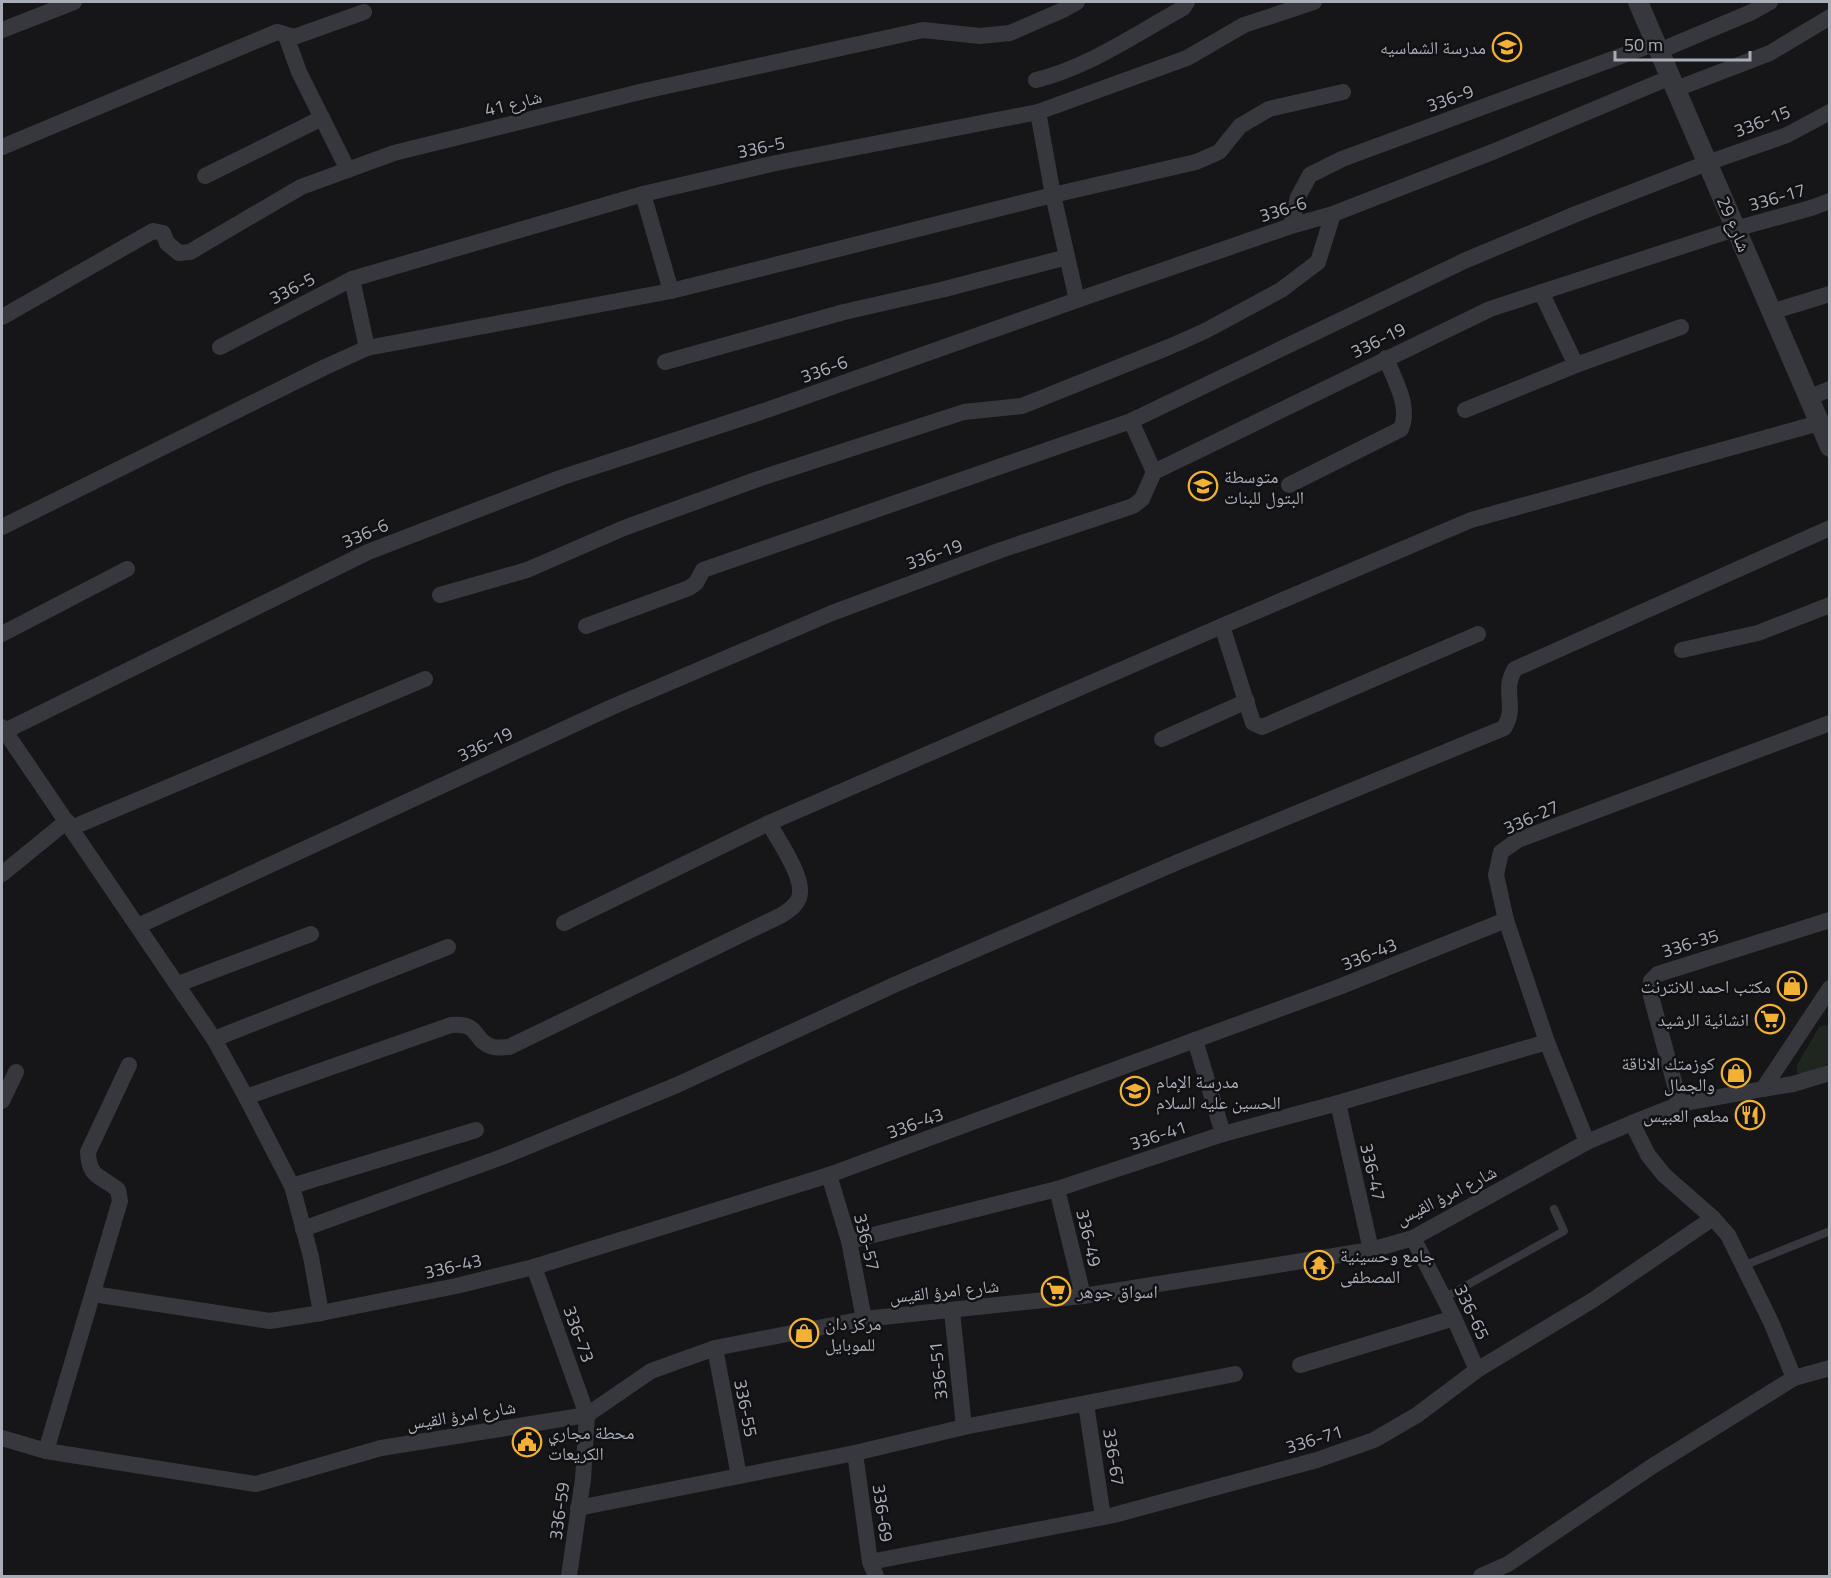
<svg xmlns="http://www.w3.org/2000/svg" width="1831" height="1578" font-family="'Titillium Web','Noto Naskh Arabic',sans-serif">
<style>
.green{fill:#1e261f}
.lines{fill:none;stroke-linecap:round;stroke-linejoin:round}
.service{stroke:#37383d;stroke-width:8}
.minor{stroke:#37383d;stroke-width:16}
.tertiary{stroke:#37383d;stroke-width:20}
.labels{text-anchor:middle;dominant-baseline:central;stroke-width:5;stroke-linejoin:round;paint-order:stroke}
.poi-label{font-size:18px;fill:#a8adb8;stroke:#111113;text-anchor:start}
.street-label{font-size:18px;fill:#a8adb8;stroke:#111113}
</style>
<rect width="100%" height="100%" fill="#161618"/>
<path class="green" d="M1825 1025 1830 1027 1829 1063C1820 1068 1807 1078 1797 1073V1065L1819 1027Z"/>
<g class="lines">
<g class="service">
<polyline points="1743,1266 1830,1231"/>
<polyline points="1444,1298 1564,1231 1554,1209"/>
</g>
<g class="minor">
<polyline points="2,30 74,2"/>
<polyline points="286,36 299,72 348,170"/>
<polyline points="1659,51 1752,12 1770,2"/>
<path d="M1036 80C1089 67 1136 34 1183 8L1187 2"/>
<polyline points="1676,89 1770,53 1830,17"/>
<polyline points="1038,112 1053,195 1077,300"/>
<polyline points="2,147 277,32 294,37 364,12"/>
<polyline points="205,176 322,118"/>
<polyline points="643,194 671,291"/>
<polyline points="1291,226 1298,197 1310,175 1342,159 1656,43"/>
<polyline points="352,279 367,348"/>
<polyline points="1541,292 1576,365"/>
<polyline points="1771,312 1830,294"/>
<polyline points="2,317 153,231 163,233 167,243 179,253 190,252 301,187 394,153 644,91 923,30 980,36 1010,33 1063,10 1077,2"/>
<polyline points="220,347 352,279 643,194 776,163 1038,112 1187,58 1244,25 1314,2"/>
<polyline points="665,362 844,312 945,289 1067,257"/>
<polyline points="1808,398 1830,389"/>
<polyline points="1465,410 1576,365 1681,327"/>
<polyline points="1131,421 1154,472"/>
<path d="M1289 485 1401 429C1411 406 1394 380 1386 358"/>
<polyline points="2,527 323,368 367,348 671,291 1053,195 1196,162 1219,152 1240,126 1269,109 1343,92"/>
<polyline points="440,595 527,570 624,528 758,479 964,412 1022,406 1169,347 1205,331 1281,290 1318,262 1333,214"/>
<polyline points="586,626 689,588 696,583 703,570 1131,421 1464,261 1576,214 1707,163 1787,135 1830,112"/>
<polyline points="1222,626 1253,723 1262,727 1478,634"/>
<polyline points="2,634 127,569"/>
<polyline points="1682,650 1758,633 1830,605"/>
<polyline points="2,727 214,1039 246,1097 292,1186 311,1257 321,1313"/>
<polyline points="5,731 368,552 560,478 767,410 1077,300 1291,226 1333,214 1495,151 1671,77"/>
<polyline points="1162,739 1247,701"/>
<polyline points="71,828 425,679"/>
<polyline points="2,874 67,821"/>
<polyline points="564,923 769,823 1222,626 1471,520 1819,423"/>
<polyline points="138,926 612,707 832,613 1001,550 1133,506 1142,499 1154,472 1490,309 1735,229 1811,208 1830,201"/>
<polyline points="178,984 311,934"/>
<polyline points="214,1039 448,947"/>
<polyline points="1195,1040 1223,1134"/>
<polyline points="1763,1089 1793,1084 1830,1073"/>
<path d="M246 1097 451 1025C481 1022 472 1041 493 1047 498 1048 504 1047 509 1047L782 915C789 910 796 906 799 898 806 878 778 841 769 823"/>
<polyline points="2,1101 16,1072"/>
<polyline points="1338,1103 1371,1250"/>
<polyline points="1680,1104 1651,996 1651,981 1658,974 1830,920"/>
<polyline points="1632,1123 1648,1155 1664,1175 1713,1218 1728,1235 1771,1322 1794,1378"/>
<polyline points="1587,1142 1547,1042 1506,920 1496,875 1501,852 1518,840 1830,723"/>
<polyline points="829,1175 849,1241 864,1319"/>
<polyline points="292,1186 476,1130"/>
<polyline points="1057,1189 1083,1296"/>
<path d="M303 1229 502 1157 677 1085 894 985 1178 862 1504 728C1518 707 1501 690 1515 669L1830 528"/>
<polyline points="1413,1238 1454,1318 1477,1370"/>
<polyline points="849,1241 1057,1189 1223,1134 1338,1103 1547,1042"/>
<polyline points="534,1267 587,1415 583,1479 569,1576"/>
<polyline points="93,1294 270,1321 321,1313 456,1286 534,1267 829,1175 1339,987 1506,920"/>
<polyline points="952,1311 964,1427"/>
<polyline points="715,1348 739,1476"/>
<polyline points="1300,1365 1454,1318"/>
<polyline points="1086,1404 1103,1517"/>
<polyline points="2,1438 46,1451 256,1484 381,1448 587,1415 651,1371 715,1348 864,1319 1083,1296 1371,1250 1413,1238 1587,1142 1632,1123 1680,1104 1763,1089 1830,988"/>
<path d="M46 1451 120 1201 118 1190C101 1175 89 1179 88 1152L129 1065"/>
<polyline points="855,1453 870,1562 876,1576"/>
<polyline points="578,1508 855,1453 964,1427 1235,1374"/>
<polyline points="870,1562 1114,1515 1317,1460 1374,1440 1417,1415 1477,1370 1593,1300 1713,1218"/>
<polyline points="1481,1576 1508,1564 1651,1467 1794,1378 1830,1368"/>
</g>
<polyline class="tertiary" points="1638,2 1830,447"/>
</g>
<defs>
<g id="school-ring" transform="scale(1.5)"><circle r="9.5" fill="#111113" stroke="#f2b134" stroke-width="1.5"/><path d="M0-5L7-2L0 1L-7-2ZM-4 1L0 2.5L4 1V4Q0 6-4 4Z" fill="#f2b134"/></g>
<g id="shop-ring" transform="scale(1.5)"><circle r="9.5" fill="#111113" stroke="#f2b134" stroke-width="1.5"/><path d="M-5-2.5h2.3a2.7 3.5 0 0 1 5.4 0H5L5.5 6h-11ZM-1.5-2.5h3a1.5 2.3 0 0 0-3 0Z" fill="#f2b134"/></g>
<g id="supermarket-ring" transform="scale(1.5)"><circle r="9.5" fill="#111113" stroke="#f2b134" stroke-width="1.5"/><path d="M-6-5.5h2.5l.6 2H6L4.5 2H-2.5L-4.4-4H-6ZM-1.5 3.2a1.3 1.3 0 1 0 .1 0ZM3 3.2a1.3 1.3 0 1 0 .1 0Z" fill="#f2b134"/></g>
<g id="restaurant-ring" transform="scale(1.5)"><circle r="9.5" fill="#111113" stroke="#f2b134" stroke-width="1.5"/><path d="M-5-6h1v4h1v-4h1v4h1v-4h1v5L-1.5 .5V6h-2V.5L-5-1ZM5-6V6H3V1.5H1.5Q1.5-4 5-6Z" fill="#f2b134"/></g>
<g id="temple-ring" transform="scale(1.5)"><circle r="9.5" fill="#111113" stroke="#f2b134" stroke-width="1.5"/><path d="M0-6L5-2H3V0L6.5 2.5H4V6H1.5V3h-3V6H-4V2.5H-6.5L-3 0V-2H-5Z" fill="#f2b134"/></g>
<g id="civic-ring" transform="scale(1.5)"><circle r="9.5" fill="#111113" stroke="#f2b134" stroke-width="1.5"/><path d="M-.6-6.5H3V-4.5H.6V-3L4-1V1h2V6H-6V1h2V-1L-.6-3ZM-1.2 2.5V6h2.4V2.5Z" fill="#f2b134"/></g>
</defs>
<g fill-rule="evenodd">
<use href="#school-ring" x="1507" y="47"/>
<use href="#school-ring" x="1203" y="486"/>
<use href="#shop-ring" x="1792" y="986"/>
<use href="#supermarket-ring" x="1770" y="1019"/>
<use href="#shop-ring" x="1736" y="1073"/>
<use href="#school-ring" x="1135" y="1091"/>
<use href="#restaurant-ring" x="1750" y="1115"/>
<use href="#temple-ring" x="1319" y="1265"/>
<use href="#supermarket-ring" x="1056" y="1291"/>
<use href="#shop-ring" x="804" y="1333"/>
<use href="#civic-ring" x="527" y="1442"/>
</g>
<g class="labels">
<g class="poi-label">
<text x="1486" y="47" text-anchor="end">مدرسة الشماسيه</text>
<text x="1224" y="476">متوسطة<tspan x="1224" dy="21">البتول للبنات</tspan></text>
<text x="1771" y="986" text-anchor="end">مكتب احمد للانترنت</text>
<text x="1749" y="1019" text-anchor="end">انشائية الرشيد</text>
<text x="1715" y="1063" text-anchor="end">كوزمتك الاناقة<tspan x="1715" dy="21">والجمال</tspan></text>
<text x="1156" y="1081">مدرسة الإمام<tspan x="1156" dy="21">الحسين عليه السلام</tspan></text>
<text x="1729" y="1115" text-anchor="end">مطعم العبيس</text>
<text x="1340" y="1255">جامع وحسينية<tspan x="1340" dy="21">المصطفى</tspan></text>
<text x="1077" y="1291">اسواق جوهر</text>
<text x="825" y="1323">مركز دان<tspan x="825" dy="21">للموبايل</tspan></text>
<text x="548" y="1432">محطة مجاري<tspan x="548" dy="21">الكريعات</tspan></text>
</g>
<g class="street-label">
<text transform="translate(1450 98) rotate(-20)">336-9</text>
<text transform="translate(513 103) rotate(-14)">شارع 41</text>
<text transform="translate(1762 121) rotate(-21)">336-15</text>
<text transform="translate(761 147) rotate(-12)">336-5</text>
<text transform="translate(1777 197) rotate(-16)">336-17</text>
<text transform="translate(1283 209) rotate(-17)">336-6</text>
<text transform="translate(1734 224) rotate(67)">شارع 29</text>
<text transform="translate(292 288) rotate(-27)">336-5</text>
<text transform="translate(1378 340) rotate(-26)">336-19</text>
<text transform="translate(824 369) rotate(-20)">336-6</text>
<text transform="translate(365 533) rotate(-23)">336-6</text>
<text transform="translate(934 554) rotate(-20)">336-19</text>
<text transform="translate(485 744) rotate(-25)">336-19</text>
<text transform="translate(1531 817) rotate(-24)">336-27</text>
<text transform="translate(1690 943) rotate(-17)">336-35</text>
<text transform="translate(1369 954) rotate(-22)">336-43</text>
<text transform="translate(915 1123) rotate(-20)">336-43</text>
<text transform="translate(1158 1135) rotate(-18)">336-41</text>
<text transform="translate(1373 1172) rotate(77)">336-47</text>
<text transform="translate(1446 1195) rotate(-27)">شارع امرؤ القيس</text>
<text transform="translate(1089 1238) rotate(77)">336-49</text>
<text transform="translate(867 1242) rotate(76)">336-57</text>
<text transform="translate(453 1266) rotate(-13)">336-43</text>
<text transform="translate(944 1291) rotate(-6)">شارع امرؤ القيس</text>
<text transform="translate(1472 1312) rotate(65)">336-65</text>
<text transform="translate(579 1334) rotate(70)">336-73</text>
<text transform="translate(938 1371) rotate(-96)">336-51</text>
<text transform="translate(746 1408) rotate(79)">336-55</text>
<text transform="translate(461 1415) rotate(-9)">شارع امرؤ القيس</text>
<text transform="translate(1314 1439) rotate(-17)">336-71</text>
<text transform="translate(1114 1457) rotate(81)">336-67</text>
<text transform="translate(559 1511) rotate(-82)">336-59</text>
<text transform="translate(883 1513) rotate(82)">336-69</text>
</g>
</g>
<rect width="1831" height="1578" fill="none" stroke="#a8adb8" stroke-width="6"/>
<path d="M1615 51v9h135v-9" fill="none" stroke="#a8adb8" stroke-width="3"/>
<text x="1624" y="51" font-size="18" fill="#a8adb8" stroke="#111113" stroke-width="4.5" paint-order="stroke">50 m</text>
</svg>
